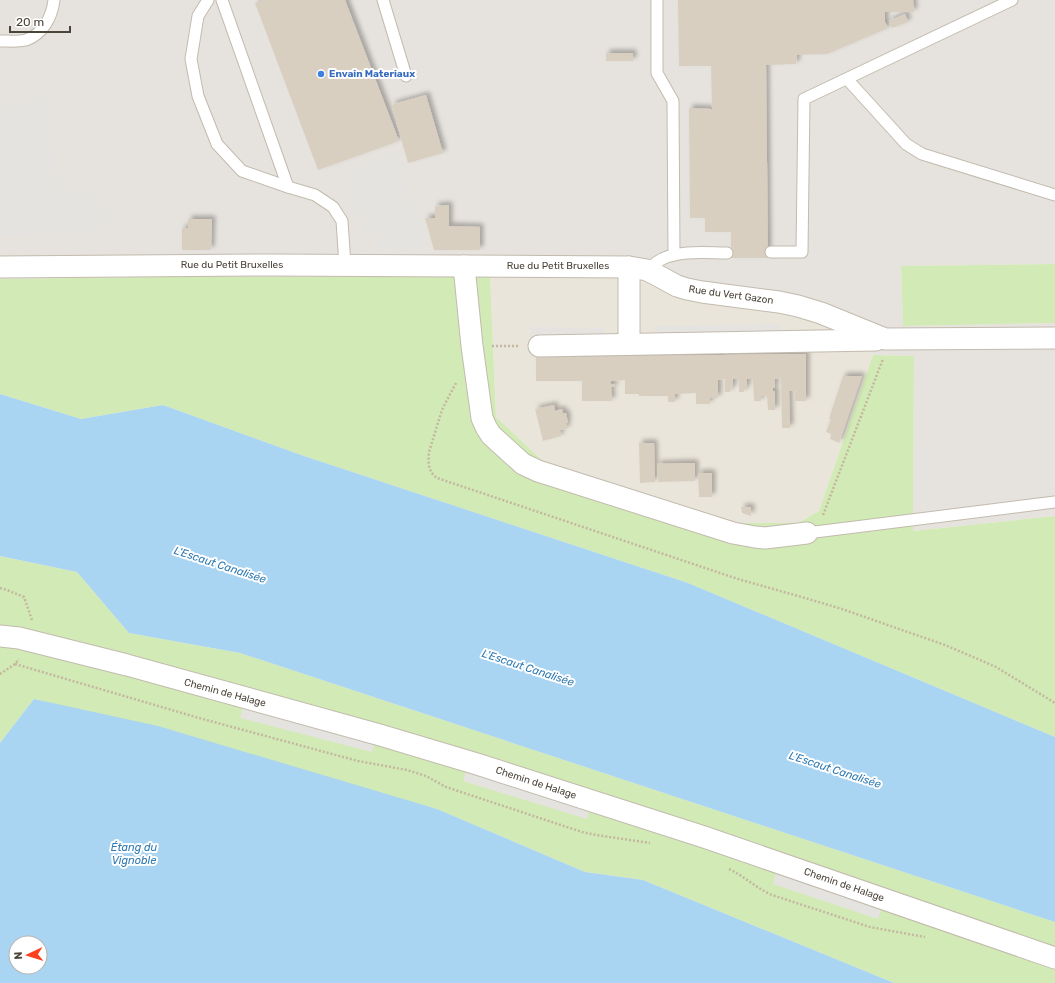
<svg xmlns="http://www.w3.org/2000/svg" width="1055" height="983" font-family="Rubik,sans-serif">
<style>
.residential{fill:#eae5da}
.industrial{fill:#e6e2dd}
.green{fill:#d2eab5}
.parking{fill:#e5e3e0}
.water{fill:#a9d4f2;fill-rule:evenodd}
.building{fill:#d8cfc1;filter:url(#shadow)}
.lines{fill:none;stroke-linecap:round;stroke-linejoin:round}
.service-casing{stroke:#c2bbae;stroke-width:13}
.minor-casing{stroke:#c2bbae;stroke-width:23}
.path{stroke:#c4b79f;stroke-width:2.5;stroke-dasharray:2 2;stroke-linecap:butt}
.service{stroke:#fff;stroke-width:11}
.minor{stroke:#fff;stroke-width:21}
.shop-dot{fill:#3f7fe0;stroke:#fff;stroke-width:1.5}
.labels{text-anchor:middle;dominant-baseline:central;stroke-width:4;stroke-linejoin:round;paint-order:stroke}
.shop-label{font-size:10px;font-weight:bold;fill:#366cbe;stroke:#fff;text-anchor:start}
.street-label{font-size:10px;fill:#4b4439;stroke:#fff}
.water-label{font-size:11px;font-style:italic;fill:#2e7ab2;stroke:#fff}
</style>
<defs>
<filter id="shadow"><feDropShadow dx="3.5" dy="-3.5" stdDeviation="2" flood-color="#0004"/></filter>
</defs>
<rect width="100%" height="100%" fill="#f6f3ec"/>
<polygon class="residential" points="612,273 655,283 764,306 833,326 873,355 819,511 798,523 728,523 546,464 496,417 490,275"/>
<polygon class="industrial" points="0,0 1055,0 1055,264 901,266 903,326 1055,323 1055,516 913,531 914,356 873,355 833,326 764,306 655,283 612,273 401,277 154,277 0,279"/>
<g class="green">
<polygon points="1055,264 1055,323 903,326 901,266"/>
<polygon points="490,275 496,417 546,464 728,523 798,523 819,511 873,355 914,356 913,531 1055,516 1055,737 688,583 304,456 163,405 81,419 0,394 0,279 154,277 401,277"/>
<polygon points="0,556 77,572 129,633 240,653 1055,922 1055,983 894,983 643,880 585,872 437,809 34,699 0,743"/>
</g>
<g class="parking">
<polygon points="45,94 62,193 106,194 111,230 0,237 0,106 20,104"/>
<polygon points="398,151 426,248 376,248 376,235 363,236 344,171"/>
<polygon points="780,324 781,336 655,338 655,326"/>
<polygon points="530,327 604,328 604,342 530,342"/>
<polygon points="244,704 376,739 372,752 240,718"/>
<polygon points="466,771 590,809 587,819 463,781"/>
<polygon points="776,872 882,907 878,919 773,884"/>
</g>
<g class="water">
<polygon points="0,394 81,419 163,405 304,456 688,583 1055,737 1055,922 240,653 129,633 77,572 0,556"/>
<path d="M34 699 158 726 437 809 585 872 643 880 894 983H0V743ZM16 943H40V967H16Z"/>
</g>
<g class="building">
<polygon points="263,0 345,0 399,141 318,170 255,3"/>
<polygon points="678,0 913,0 914,12 885,12 885,22 888,28 827,54 797,55 796,64 766,65 768,258 731,258 731,232 705,232 705,218 690,218 689,108 712,109 711,66 679,66"/>
<polygon points="905,14 908,22 892,28 889,21"/>
<rect x="606" y="53" width="27" height="8"/>
<polygon points="426,95 443,153 408,163 392,107 393,104"/>
<polygon points="449,205 449,226 480,227 480,250 434,250 425,218 435,218 435,206"/>
<polygon points="188,219 212,219 211,250 182,250 182,228 188,228"/>
<polygon points="806,354 806,401 795,401 795,391 789,391 790,428 782,428 781,378 775,379 775,388 773,388 773,391 775,391 775,410 768,410 767,396 761,396 761,401 754,401 753,379 747,379 747,388 745,388 744,392 739,392 739,379 733,379 733,388 730,389 730,392 725,392 725,379 718,380 718,398 710,398 710,404 696,404 696,393 675,394 675,402 668,402 668,396 639,396 639,394 625,394 625,380 611,381 611,384 615,384 615,387 611,387 612,401 582,401 582,381 536,381 536,357"/>
<polygon points="843,376 862,376 839,443 830,439 831,434 826,432 831,419 829,419"/>
<polygon points="554,405 555,411 562,409 563,413 566,413 568,423 566,423 567,429 560,430 561,436 543,441 535,409"/>
<polygon points="639,443 654,443 655,482 640,483"/>
<polygon points="683,463 695,463 695,481 658,482 657,464"/>
<polygon points="698,473 712,473 712,497 699,497"/>
<polygon points="741,507 751,507 751,516 742,513"/>
</g>
<g class="lines">
<g class="service-casing">
<g id="service">
<polyline points="208,0 198,16 191,59 198,96 217,144 242,171 288,187"/>
<polyline points="222,0 288,187 315,195 333,207 342,221 345,265"/>
<polyline points="383,0 406,76"/>
<polyline points="657,0 657,73 673,101 674,255"/>
<path d="M0 41C8 41 18 42 26 40 43 34 52 17 54 0"/>
<polyline points="847,79 906,144 922,154 1055,195"/>
<polyline points="771,252 802,252 804,99 1012,0"/>
<path d="M647 270C651 267 656 262 662 259 680 250 707 253 727 253"/>
<polyline points="807,533 1055,502"/>
</g>
</g>
<g class="minor-casing">
<g id="minor">
<polyline points="464,266 472,346 482,418 486,427 491,435 523,464 538,471 733,533 755,537 765,538 807,533"/>
<polyline points="0,267 269,265 629,267 647,270 655,274 677,286 687,289 702,292 779,302 798,306 821,313 885,339 1055,338"/>
<polyline points="629,267 629,344"/>
<polyline points="539,346 876,340"/>
<polyline points="0,636 19,638 127,665 380,735 477,764 704,837 1055,958"/>
</g>
</g>
<g class="path">
<polyline points="492,346 519,346"/>
<path d="M456 383 447 400 442 410 429 452C428 462 428 472 437 478L738 579 805 598 842 609 945 645 980 660 996 667 1055 703"/>
<polyline points="823,515 883,359"/>
<polyline points="0,588 7,590 24,597 32,620"/>
<polyline points="15,664 199,718 358,761 407,770 426,776 446,787 582,832 596,835 650,843"/>
<polyline points="0,674 15,664 19,659"/>
<path d="M729 869C744 876 756 888 772 895L870 927 925 937"/>
</g>
<use href="#service" class="service"/>
<use href="#minor" class="minor"/>
</g>
<circle class="shop-dot" cx="321" cy="74" r="4"/>
<g class="labels">
<g class="shop-label">
<text x="329" y="74">Envain Materiaux</text>
</g>
<g class="street-label">
<text x="232" y="265">Rue du Petit Bruxelles</text>
<text x="558" y="266">Rue du Petit Bruxelles</text>
<text transform="translate(731 295) rotate(8)">Rue du Vert Gazon</text>
<text transform="translate(225 693) rotate(15)">Chemin de Halage</text>
<text transform="translate(536 783) rotate(18)">Chemin de Halage</text>
<text transform="translate(844 885) rotate(19)">Chemin de Halage</text>
</g>
<g class="water-label">
<text transform="translate(220 565) rotate(18)">L'Escaut Canalisée</text>
<text transform="translate(528 668) rotate(18)">L'Escaut Canalisée</text>
<text transform="translate(835 770) rotate(18)">L'Escaut Canalisée</text>
<text x="134" y="847">Étang du<tspan x="134" dy="13">Vignoble</tspan></text>
</g>
</g>
<g transform="translate(28 955) rotate(266)"><circle r="19" fill="#ffffff" stroke="#b7b4b0"/>
<path d="M0-3L7 15L0 10L-7 15Z" fill="#fc3f1d"/>
<text y="-6" font-size="11" font-weight="bold" text-anchor="middle" fill="#4b4439">N</text>
</g>
<path d="M10 26v6h60v-6" fill="none" stroke="#4b4439" stroke-width="2"/>
<text x="16" y="26" font-size="12" fill="#4b4439" stroke="#ffffff" stroke-width="3" paint-order="stroke">20 m</text>
</svg>
